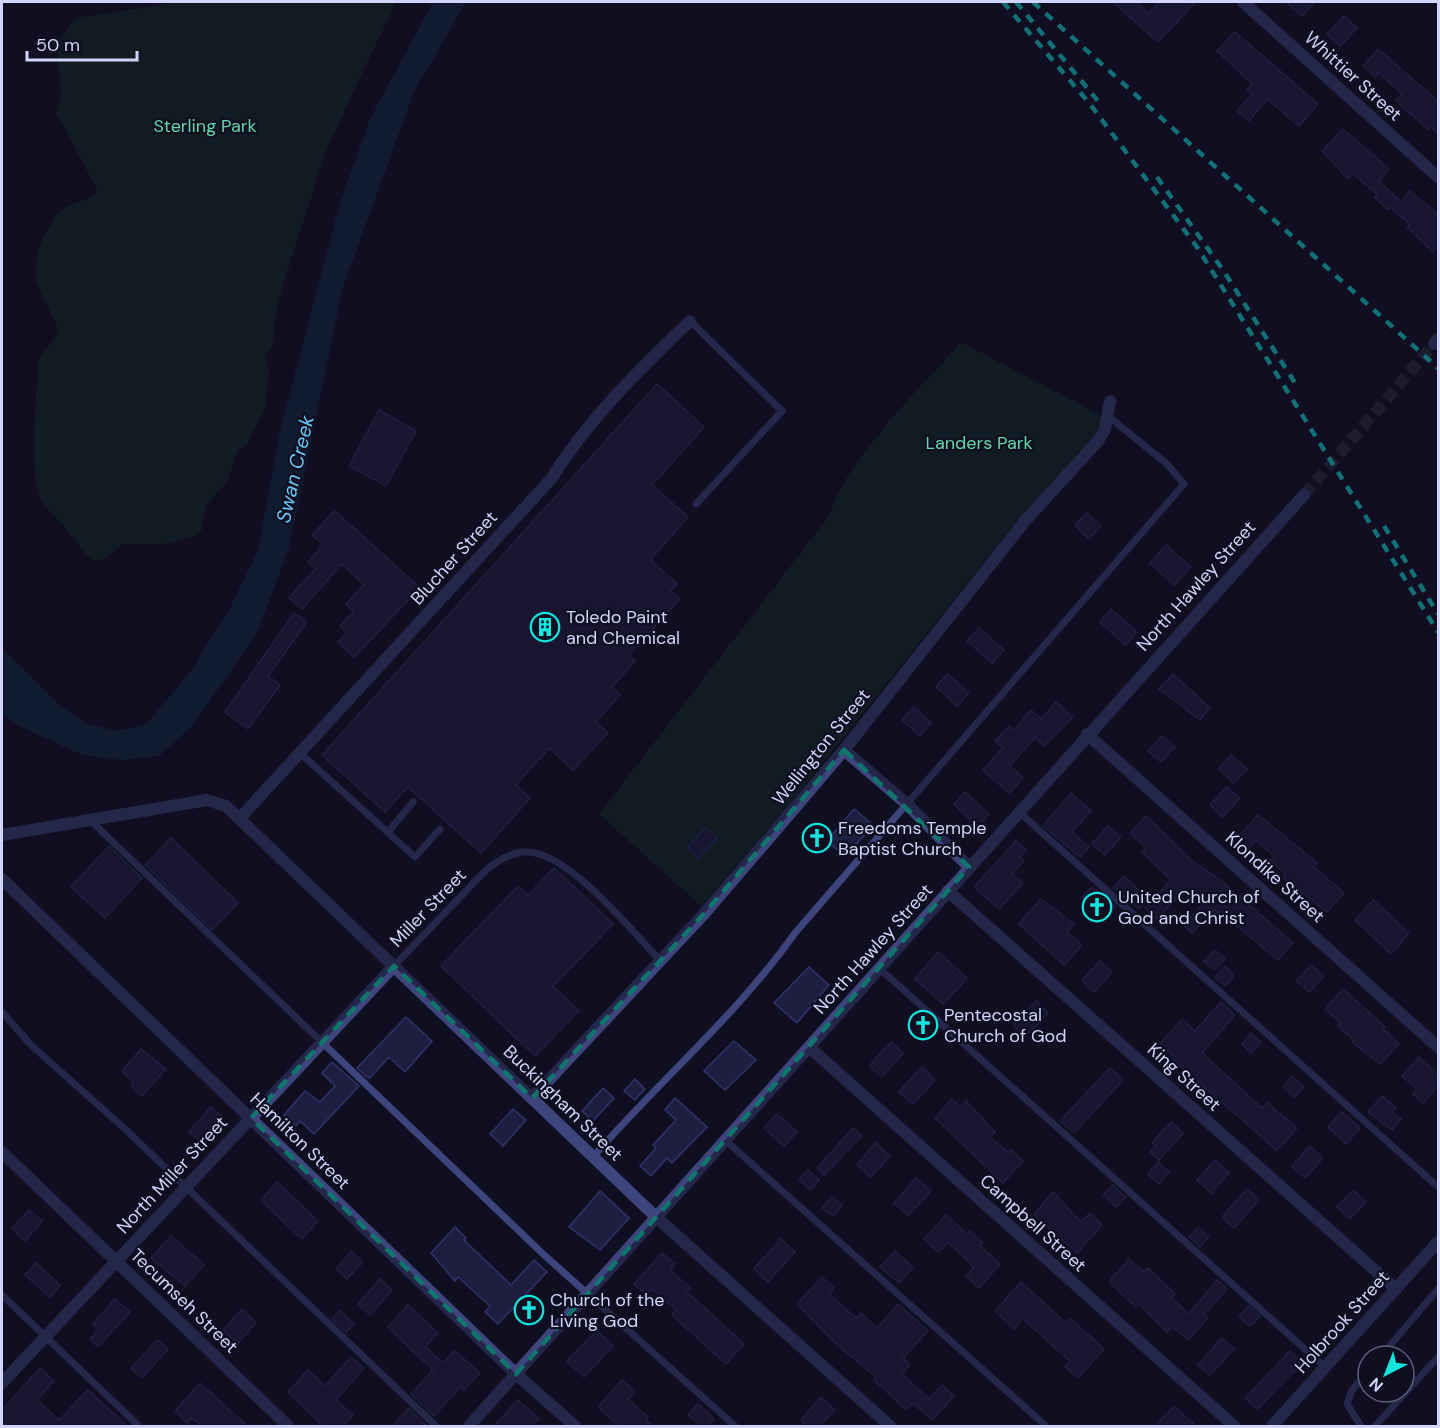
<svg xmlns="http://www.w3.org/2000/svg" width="1440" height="1428" font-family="'DM Sans',sans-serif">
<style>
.green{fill:#132a26}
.water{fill:#122b43}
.building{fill:#1f1d40;stroke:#34316a;stroke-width:1.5}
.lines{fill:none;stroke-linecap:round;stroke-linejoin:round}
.tertiary-tunnel{stroke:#2d2d42;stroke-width:12;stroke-dasharray:12 6;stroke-linecap:butt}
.service{stroke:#3e457c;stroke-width:7}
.minor{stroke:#3e457c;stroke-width:12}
.tertiary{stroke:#3e457c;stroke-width:12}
.rail{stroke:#14e6de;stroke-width:4.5;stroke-dasharray:9 8;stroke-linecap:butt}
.marked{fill:none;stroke:#0f766e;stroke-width:4.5;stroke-dasharray:12 8;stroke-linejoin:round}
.labels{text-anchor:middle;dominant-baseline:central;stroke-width:4.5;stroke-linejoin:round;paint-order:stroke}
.street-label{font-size:18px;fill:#d3d4fb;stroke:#100f21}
.park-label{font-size:18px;fill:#66d5aa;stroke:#100f21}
.poi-label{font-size:18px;fill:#d3d4fb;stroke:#100f21;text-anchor:start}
.water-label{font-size:20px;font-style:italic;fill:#6ac6f2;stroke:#100f21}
</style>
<rect width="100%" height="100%" fill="#100f21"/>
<g class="green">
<path d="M179 2H396L327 148 279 298 272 346 265 356 269 369 266 407 246 445 239 449 227 482 206 506 202 530 197 535 164 544H122L105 559 94 561C84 555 78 543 70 534 60 522 44 508 39 494 29 466 37 393 38 361 43 349 56 341 58 329L36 281 37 250 56 215 67 206 94 196 97 190 56 112C72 74 39 58 75 18Z"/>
<path d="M961 342 1104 417C1086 459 1048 488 1017 521L790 804 701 906 599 814 829 516C844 462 922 386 961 342Z"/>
</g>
<polygon class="water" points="433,2 466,2 414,92 343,287 289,548 257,633 192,726 159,756 122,760 83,755 19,726 2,714 2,649 58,704 88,724 117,731 147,724 192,669 229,610 258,550 279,435 340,202 370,119"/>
<g class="building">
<polygon points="1113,2 1136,2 1149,13 1159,2 1196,2 1158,42"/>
<polygon points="1286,2 1315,2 1302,16"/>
<polygon points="1344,16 1357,28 1340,46 1327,34"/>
<polygon points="1235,32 1318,104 1299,126 1267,99 1249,121 1237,111 1252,94 1247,90 1252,84 1217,51"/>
<polygon points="1378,49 1438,101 1438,133 1430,126 1428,129 1396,101 1402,94 1379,73 1375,77 1363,66"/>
<polygon points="1343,129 1389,169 1379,181 1401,202 1410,191 1438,214 1438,246 1433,252 1407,227 1410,224 1390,207 1388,210 1374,197 1377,194 1353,174 1348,179 1322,151"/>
<polygon points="657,384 704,427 652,485 688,517 650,560 677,584 670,591 680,599 629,655 635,661 612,687 620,695 596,722 608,733 573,770 549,748 516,785 530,798 481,853 408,787 385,812 322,755"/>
<polygon points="379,410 416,431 386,486 349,466"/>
<polygon points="335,511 420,588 354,657 338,642 347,633 340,626 354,612 346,604 364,585 342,564 302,609 289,598 316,568 308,562 323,545 312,535"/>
<polygon points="1087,513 1101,526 1089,539 1075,525"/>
<polygon points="1166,545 1191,567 1174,585 1150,563"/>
<polygon points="1111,609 1137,632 1125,645 1100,622"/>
<polygon points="294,613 307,622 268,676 280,685 248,729 225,712"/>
<polygon points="979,628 1004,650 992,663 967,641"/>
<polygon points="947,674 969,693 957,706 936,687"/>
<polygon points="1173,674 1210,708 1200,720 1159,689"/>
<polygon points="1056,702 1073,717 1044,746 1035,737 1010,766 1023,778 1009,793 983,770 1003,748 995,741 1009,726 1014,730 1031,710 1041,719"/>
<polygon points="914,707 931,723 920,736 902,720"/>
<polygon points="1162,736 1175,747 1161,762 1148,751"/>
<polygon points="1231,755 1247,769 1234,783 1218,769"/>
<polygon points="1227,787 1240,798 1223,817 1210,805"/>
<polygon points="965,792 989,814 978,827 954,804"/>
<polygon points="1071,793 1091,811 1072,832 1089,847 1080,857 1043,826"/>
<polygon points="854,809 873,825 845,857 827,841"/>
<polygon points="1258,815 1309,856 1317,863 1314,867 1344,893 1327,912 1283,878 1286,875 1270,860 1274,856 1256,840 1249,848 1237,838"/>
<polygon points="1146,816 1190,859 1223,882 1293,943 1278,960 1219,911 1218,913 1214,910 1192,933 1183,925 1206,901 1189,885 1157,919 1145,908 1171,880 1142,852 1146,848 1130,833"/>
<polygon points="1108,826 1121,837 1105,855 1092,844"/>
<polygon points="705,828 717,838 698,859 687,848"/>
<polygon points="171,838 238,903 212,930 145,865"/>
<polygon points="1016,841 1026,850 1020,857 1024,861 1012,874 1023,883 999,909 974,887"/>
<polygon points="109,846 142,878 105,918 71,887"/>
<polygon points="554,868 613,924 553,986 579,1011 535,1056 441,966 518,886 528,895"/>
<polygon points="1124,876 1148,899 1139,909 1113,888"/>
<polygon points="1092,887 1116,906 1105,918 1082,898"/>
<polygon points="1041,899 1074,924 1067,932 1082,945 1064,965 1019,924"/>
<polygon points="1373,900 1409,933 1391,954 1355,920"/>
<polygon points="1215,950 1225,959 1214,970 1204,961"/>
<polygon points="938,952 967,978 943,1004 915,979"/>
<polygon points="1100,961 1112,972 1094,992 1082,981"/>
<polygon points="1311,965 1324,976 1309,992 1296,981"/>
<polygon points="809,967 829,985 797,1023 774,1003"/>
<polygon points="1225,967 1234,975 1225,986 1215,977"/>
<polygon points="1343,989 1385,1027 1383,1029 1399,1044 1380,1064 1352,1042 1354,1040 1338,1026 1341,1023 1325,1009"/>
<polygon points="1036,1001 1048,1013 1025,1037 1013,1026"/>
<polygon points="1221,1002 1235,1015 1202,1053 1262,1108 1267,1103 1297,1128 1277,1150 1173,1060 1175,1057 1160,1044 1182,1019 1195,1031"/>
<polygon points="406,1017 432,1041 405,1072 389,1057 370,1078 367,1077 357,1068"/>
<polygon points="1251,1033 1261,1042 1251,1053 1242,1044"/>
<polygon points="734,1041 756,1060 725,1090 704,1071"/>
<polygon points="891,1042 903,1053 882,1077 869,1066"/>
<polygon points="141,1049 166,1069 142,1096 131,1086 134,1082 122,1071"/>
<polygon points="1419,1057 1438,1074 1438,1086 1423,1103 1413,1094 1417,1089 1402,1076"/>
<polygon points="332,1062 359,1086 314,1134 300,1121 296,1126 284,1115 305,1091 320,1102 335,1086 322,1073"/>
<polygon points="922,1067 935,1080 913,1104 899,1092"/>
<polygon points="1110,1068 1123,1080 1074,1133 1060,1121"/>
<polygon points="1292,1076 1304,1087 1294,1097 1283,1087"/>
<polygon points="635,1079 645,1089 635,1100 624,1091"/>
<polygon points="603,1088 614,1098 593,1121 582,1111"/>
<polygon points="1382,1096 1396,1108 1392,1112 1401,1119 1392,1130 1368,1112"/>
<polygon points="675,1098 707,1127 672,1163 667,1158 651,1176 640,1166 656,1148 653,1145 676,1120 665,1110"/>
<polygon points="951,1099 961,1107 966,1101 995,1132 990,1137 1009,1153 1011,1150 1023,1161 1003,1183 935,1118"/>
<polygon points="211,1107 223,1118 201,1142 189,1132"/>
<polygon points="513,1109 526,1120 503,1146 490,1134"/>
<polygon points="1342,1112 1360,1128 1346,1144 1328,1127"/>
<polygon points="777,1114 797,1132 784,1146 764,1128"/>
<polygon points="1171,1122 1183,1133 1159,1160 1150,1152 1156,1146 1152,1143"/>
<polygon points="853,1128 862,1136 824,1175 817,1168"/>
<polygon points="875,1143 890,1156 871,1177 857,1165"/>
<polygon points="1310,1146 1323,1158 1305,1178 1292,1166"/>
<polygon points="1215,1160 1229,1173 1211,1193 1197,1180"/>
<polygon points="1158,1162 1169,1172 1159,1184 1148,1174"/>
<polygon points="808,1170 819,1180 810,1190 799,1179"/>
<polygon points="916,1178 931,1191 908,1216 894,1203"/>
<polygon points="277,1182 318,1221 302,1239 261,1200"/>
<polygon points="1113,1185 1126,1197 1116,1207 1103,1195"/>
<polygon points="1247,1189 1259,1200 1234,1228 1222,1217"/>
<polygon points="1353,1190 1366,1202 1350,1219 1337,1207"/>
<polygon points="600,1191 629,1218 600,1250 569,1227"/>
<polygon points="1053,1192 1081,1222 1090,1213 1102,1225 1077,1253 1034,1214"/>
<polygon points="832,1197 842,1205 833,1216 822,1208"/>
<polygon points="29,1210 42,1221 25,1241 12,1229"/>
<polygon points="946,1215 967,1234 970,1231 983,1243 980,1246 1000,1264 979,1288 966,1276 974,1267 948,1242 939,1252 924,1239"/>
<polygon points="455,1227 466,1238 464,1240 511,1285 534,1260 547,1272 498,1324 485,1312 490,1306 458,1277 455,1281 431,1253"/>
<polygon points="1198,1227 1209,1237 1200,1247 1189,1237"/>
<polygon points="171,1236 204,1265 185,1286 151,1258"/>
<polygon points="781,1239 795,1252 768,1282 754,1269"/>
<polygon points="351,1251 363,1262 347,1279 336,1269"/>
<polygon points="895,1251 913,1267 899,1283 880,1267"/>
<polygon points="662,1253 675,1264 670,1270 690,1288 687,1292 744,1344 726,1364 672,1315 676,1310 652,1289 647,1295 634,1284"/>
<polygon points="1129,1259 1144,1272 1148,1268 1161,1280 1175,1294 1171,1298 1189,1314 1217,1280 1227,1289 1204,1315 1208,1318 1188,1340 1173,1327 1167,1332 1139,1304 1136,1307 1109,1282"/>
<polygon points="36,1263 60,1285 50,1297 25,1275"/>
<polygon points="822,1277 834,1288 829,1294 856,1318 861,1313 877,1328 898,1304 928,1331 903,1358 910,1365 902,1374 929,1399 942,1385 954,1396 932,1420 913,1403 906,1410 874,1380 876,1377 834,1342 797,1304"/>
<polygon points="380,1279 392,1290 370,1315 358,1304"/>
<polygon points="1021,1282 1066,1323 1070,1318 1104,1349 1078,1378 1065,1367 1070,1361 1023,1319 1014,1329 995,1311"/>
<polygon points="115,1299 130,1312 98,1347 90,1339 99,1329 93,1324"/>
<polygon points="408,1305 438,1333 425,1347 443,1363 455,1351 480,1373 464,1390 460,1387 434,1416 411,1394 433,1370 388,1327"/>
<polygon points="1249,1306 1260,1316 1250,1326 1239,1317"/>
<polygon points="242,1309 256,1323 238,1343 223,1330"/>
<polygon points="340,1311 354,1324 346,1332 332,1319"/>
<polygon points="597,1331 613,1346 584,1377 567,1361"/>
<polygon points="1222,1338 1234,1349 1210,1375 1198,1365"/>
<polygon points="157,1340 168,1349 142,1378 131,1368"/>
<polygon points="1290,1351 1303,1362 1257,1409 1245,1398"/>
<polygon points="351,1357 364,1368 336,1400 353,1415 342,1426 323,1426 288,1392 308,1370 325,1386"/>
<polygon points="40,1368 54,1381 37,1400 59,1420 88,1390 127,1426 6,1426 2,1422 2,1410"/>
<polygon points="622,1380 635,1392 628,1399 648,1417 646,1420 653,1426 619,1426 598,1407"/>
<polygon points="200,1383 228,1409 248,1426 202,1426 192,1418 187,1423 175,1411"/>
<polygon points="821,1397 835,1410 819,1426 807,1426 801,1420"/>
<polygon points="518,1400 539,1419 532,1426 494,1426"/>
<polygon points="698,1404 714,1419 708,1426 702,1426 688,1415"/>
<polygon points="1174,1406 1186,1417 1196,1426 1155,1426"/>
<polygon points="409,1408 426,1425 425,1426 392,1426"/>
</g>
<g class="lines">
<polyline class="tertiary-tunnel" points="1304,495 1434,344"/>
<g class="service">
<polyline points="690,321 782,411 696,504"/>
<polyline points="300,753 415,857 440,829"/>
<polyline points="1018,811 1438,1187"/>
<polyline points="91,821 542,1253 735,1426"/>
<polyline points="388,832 413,802"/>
<path d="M394 966 484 872C494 863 507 855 521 852 565 846 631 931 660 960"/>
<polyline points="879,968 1325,1367"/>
<polyline points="2,1012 31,1045 125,1129 436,1426"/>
<polyline points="725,1140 1046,1426"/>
<path d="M593 1157C659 1081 737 1015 795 933L1184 484 1167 464 1108 416"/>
<polyline points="2,1295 139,1426"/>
<polyline points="1381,1356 1438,1289"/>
<polyline points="1361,1426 1347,1404 1352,1390 1368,1372"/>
<polyline points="1375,1426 1438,1357"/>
</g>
<g class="minor">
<polyline points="1243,2 1438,177"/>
<polyline points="1087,734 1438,1047"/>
<polyline points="844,750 908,805 969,867"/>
<path d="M240 818 551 479C589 418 639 370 690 321"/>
<polyline points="2,835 207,800 226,806 656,1217 890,1426"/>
<polyline points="2,879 516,1374 575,1426"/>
<polyline points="948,891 1396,1289"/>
<polyline points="809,1047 1234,1426"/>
<polyline points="532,1098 703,915 781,824 844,750 1025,521 1098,441 1105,429 1110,401"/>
<polyline points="2,1152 288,1426"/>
<polyline points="2,1383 394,966"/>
<polyline points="1272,1426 1438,1242"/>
</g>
<g class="tertiary">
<polyline points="1434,344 1438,339"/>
<polyline points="469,1426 1304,495"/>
</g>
<g class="rail">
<polyline points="1003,2 1090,104 1197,247 1438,632"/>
<polyline points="1016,2 1098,101"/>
<polyline points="1033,2 1438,368"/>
<polyline points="1157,177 1223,270 1297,386"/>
<polyline points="1384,526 1438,614"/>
</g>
</g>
<path d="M0 0H1440V1428H0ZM844 750 969 867 516 1374 251 1118 394 966 532 1098 703 915Z" fill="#100f21" fill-opacity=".55" fill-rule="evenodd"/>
<path class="marked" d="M844 750 969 867 516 1374 251 1118 394 966 532 1098 703 915Z"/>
<defs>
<g id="building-ring" transform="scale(1.5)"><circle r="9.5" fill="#100f21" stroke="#14e6de" stroke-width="1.5"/><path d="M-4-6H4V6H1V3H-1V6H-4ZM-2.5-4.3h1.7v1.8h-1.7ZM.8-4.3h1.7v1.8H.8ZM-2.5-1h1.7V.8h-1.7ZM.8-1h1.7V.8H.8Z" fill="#14e6de"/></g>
<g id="church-ring" transform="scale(1.5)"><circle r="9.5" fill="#100f21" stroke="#14e6de" stroke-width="1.5"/><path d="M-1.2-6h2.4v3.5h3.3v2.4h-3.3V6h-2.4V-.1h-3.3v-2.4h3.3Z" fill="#14e6de"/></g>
</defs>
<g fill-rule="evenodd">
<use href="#building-ring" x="545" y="627"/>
<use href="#church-ring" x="817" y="838"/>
<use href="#church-ring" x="1097" y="907"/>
<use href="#church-ring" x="923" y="1025"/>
<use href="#church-ring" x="529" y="1310"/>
</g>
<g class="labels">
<g class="street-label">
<text transform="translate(1353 76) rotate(42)">Whittier Street</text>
<text transform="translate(454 558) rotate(-48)">Blucher Street</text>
<text transform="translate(1196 586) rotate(-48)">North Hawley Street</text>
<text transform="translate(821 747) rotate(-51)">Wellington Street</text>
<text transform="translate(1275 877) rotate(42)">Klondike Street</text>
<text transform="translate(428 908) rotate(-46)">Miller Street</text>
<text transform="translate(873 949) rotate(-48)">North Hawley Street</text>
<text transform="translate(1184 1077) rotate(42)">King Street</text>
<text transform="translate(563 1103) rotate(44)">Buckingham Street</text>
<text transform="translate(300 1141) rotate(44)">Hamilton Street</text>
<text transform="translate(172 1175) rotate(-47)">North Miller Street</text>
<text transform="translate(1033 1223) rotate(42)">Campbell Street</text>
<text transform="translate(184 1301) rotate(44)">Tecumseh Street</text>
<text transform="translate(1342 1322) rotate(-48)">Holbrook Street</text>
</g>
<g class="park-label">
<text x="205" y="126">Sterling Park</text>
<text x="979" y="443">Landers Park</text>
</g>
<g class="poi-label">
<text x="566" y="617">Toledo Paint<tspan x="566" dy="21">and Chemical</tspan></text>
<text x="838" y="828">Freedoms Temple<tspan x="838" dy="21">Baptist Church</tspan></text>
<text x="1118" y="897">United Church of<tspan x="1118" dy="21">God and Christ</tspan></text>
<text x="944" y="1015">Pentecostal<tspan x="944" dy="21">Church of God</tspan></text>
<text x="550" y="1300">Church of the<tspan x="550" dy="21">Living God</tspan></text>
</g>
<g class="water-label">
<text transform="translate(295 469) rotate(-77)">Swan Creek</text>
</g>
</g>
<rect width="1440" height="1428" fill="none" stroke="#d3d4fb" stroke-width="6"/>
<g transform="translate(1386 1374) rotate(222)"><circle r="28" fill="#100f21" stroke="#5e5e78" stroke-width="1.5"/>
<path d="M0-4.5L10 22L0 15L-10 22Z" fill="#14e6de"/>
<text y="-9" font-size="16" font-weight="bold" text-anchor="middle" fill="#d3d4fb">N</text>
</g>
<path d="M27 51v9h110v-9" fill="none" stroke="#d3d4fb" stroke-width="3"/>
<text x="36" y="51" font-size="18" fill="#d3d4fb" stroke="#100f21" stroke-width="4.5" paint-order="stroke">50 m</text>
</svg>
